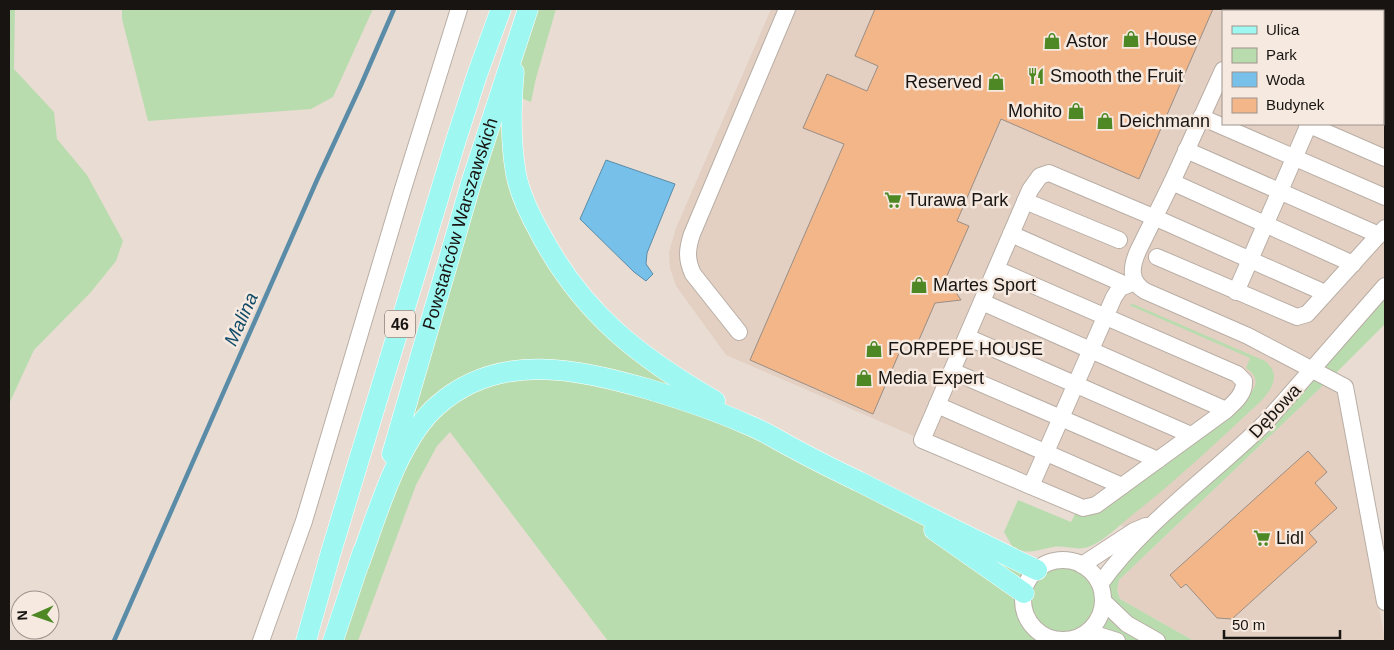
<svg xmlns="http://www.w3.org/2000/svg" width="1394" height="650" font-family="Arial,sans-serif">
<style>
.built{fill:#e3d0c3;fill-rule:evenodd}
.green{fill:#b9dcaf}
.water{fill:#77c0e9;stroke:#5a8ca8}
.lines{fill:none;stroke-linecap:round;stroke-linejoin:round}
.stream{stroke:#5a8ca8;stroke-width:4.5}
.building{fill:#f2b688;stroke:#9a8e86}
.minor-casing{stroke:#b9aea5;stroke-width:18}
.major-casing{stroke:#fff;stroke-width:21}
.minor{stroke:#fff;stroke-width:16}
.major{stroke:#9ef7f1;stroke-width:20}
.labels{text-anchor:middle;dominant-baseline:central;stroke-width:5;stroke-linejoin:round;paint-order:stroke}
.shield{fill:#f6e9e0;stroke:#5b544f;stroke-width:1}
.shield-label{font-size:16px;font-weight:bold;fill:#181411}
.poi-label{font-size:18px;fill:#181411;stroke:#f6e9e0;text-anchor:start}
.street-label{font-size:18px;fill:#181411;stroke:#f6e9e0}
.water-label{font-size:19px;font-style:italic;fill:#134d69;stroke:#f6e9e0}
</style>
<rect width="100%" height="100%" fill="#e9dcd3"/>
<g class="built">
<path d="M771 9H1385V286L1299 386 1134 531 726 355 676 286 670 268 669 252 676 228ZM1223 11H1383V124H1223Z"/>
<polygon points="1337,372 1385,641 1194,641 1120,599 1117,590 1119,580"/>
</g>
<g class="green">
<polygon points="9,9 15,9 14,69 54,112 57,139 87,175 123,241 116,261 91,292 34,350 9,404"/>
<polygon points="122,9 373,9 333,97 311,109 148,121 122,19"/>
<path d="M528 9H556L536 78 531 102 513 95 512 142 560 268 687 385 1037 570C1062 554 1083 559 1100 584L1243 444 1385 286V324L1337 372 1119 580 1117 590 1120 599 1194 641H608L450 432 437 446 416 485 358 641H333Z"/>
<path d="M1133 304 1265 361C1282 375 1272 389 1260 402 1218 441 1176 481 1131 516 1119 526 1102 542 1088 547 1077 551 1065 545 1053 547 1037 550 1030 555 1013 548L1004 532 1018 500 1071 522 1076 512 1087 515H1092L1241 404C1252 392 1265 381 1246 368L1250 358 1129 305Z"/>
</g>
<polygon class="water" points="606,160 675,184 647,253 646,264 653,274 646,281 634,272 580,219"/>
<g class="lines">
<polyline class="stream" points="114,641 317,180 361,85 394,9"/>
</g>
<g class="building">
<polygon points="875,9 1213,9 1139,179 1001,119 957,221 969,226 946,278 961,300 935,303 915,349 903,344 873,414 750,360 844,144 803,128 827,74 867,91 878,66 855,56"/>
<polygon points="1308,451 1327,472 1315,483 1337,508 1309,533 1317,542 1232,619 1217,618 1186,584 1181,588 1170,575"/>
</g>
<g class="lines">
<g class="minor-casing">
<g id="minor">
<polyline points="1321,9 1327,11"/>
<polyline points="1249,11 1251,9"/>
<polyline points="1357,11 1358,9"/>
<polyline points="1383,54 1385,55"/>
<path d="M1223 70 1172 182 1138 251C1131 267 1129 281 1145 291L1248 336 1345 387 1385 602"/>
<polyline points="1383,89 1385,83"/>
<polyline points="1201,117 1385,197"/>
<polyline points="1307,124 1385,158"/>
<polyline points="1186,150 1379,235"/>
<polyline points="1172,182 1353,264"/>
<polyline points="1025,201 1119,240"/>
<polyline points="1011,234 1126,285"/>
<polyline points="1157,257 1297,317 1307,314 1385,228"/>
<path d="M996 269 1237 374 1244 381C1245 394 1234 403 1225 411L1096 505 1083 508 922 440 1030 190 1040 176 1049 173 1165 222 1325 293"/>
<polyline points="1236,292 1309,124"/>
<polyline points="982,302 1226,410"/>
<path d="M739 332 693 274C686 259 687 249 692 234L787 9"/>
<polyline points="967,337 1191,435"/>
<polyline points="952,371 1158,460"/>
<polyline points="937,405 1122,486"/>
<polyline points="1031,486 1114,297 1120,288 1135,282"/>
<circle cx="1063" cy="600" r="40"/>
<polyline points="1082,565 1134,531 1146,526"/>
<path d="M1100 584C1145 521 1210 477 1265 423L1385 286"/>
<polyline points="1103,601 1127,624 1157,641"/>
<polyline points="1088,632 1117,641"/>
<polyline points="261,641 304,521 402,192 459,9"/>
</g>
</g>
<g class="major-casing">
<g id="major">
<path d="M514 72C511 105 510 140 516 174 520 195 530 215 540 233 582 313 639 357 715 401"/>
<path id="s1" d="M392 454 471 183 528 9"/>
<polyline points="934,530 1024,593"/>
<path d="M359 564C377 515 398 439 438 405 500 351 577 369 648 389 681 399 715 410 746 424 762 430 776 439 791 447 813 459 835 470 858 481 917 511 977 541 1037 570"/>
<polyline points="306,641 331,552 456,140 477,75 501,9"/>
<polyline points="333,641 363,551"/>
</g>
</g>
<use href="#minor" class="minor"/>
<use href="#major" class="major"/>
</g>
<defs>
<g id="shop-bare" transform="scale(1.35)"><path d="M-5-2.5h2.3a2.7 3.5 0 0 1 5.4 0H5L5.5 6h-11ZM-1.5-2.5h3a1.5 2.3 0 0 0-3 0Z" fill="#4d8824" stroke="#f6e9e0" stroke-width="2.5" paint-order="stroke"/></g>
<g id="restaurant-bare" transform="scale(1.35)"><path d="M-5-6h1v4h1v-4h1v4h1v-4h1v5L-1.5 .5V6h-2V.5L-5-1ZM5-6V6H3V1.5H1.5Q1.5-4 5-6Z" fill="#4d8824" stroke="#f6e9e0" stroke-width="2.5" paint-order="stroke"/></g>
<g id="supermarket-bare" transform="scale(1.35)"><path d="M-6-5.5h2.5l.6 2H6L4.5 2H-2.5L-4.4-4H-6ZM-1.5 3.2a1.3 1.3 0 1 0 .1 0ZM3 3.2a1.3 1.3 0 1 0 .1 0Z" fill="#4d8824" stroke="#f6e9e0" stroke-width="2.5" paint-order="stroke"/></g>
</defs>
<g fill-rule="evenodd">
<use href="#shop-bare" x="1131" y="39"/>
<use href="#shop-bare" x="1052" y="41"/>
<use href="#restaurant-bare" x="1036" y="76"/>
<use href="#shop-bare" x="996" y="82"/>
<use href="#shop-bare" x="1076" y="111"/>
<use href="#shop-bare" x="1105" y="121"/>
<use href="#supermarket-bare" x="893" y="200"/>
<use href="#shop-bare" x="919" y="285"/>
<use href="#shop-bare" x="874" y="349"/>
<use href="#shop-bare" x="864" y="378"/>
<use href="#supermarket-bare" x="1262" y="538"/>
</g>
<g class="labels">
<rect class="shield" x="385" y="310.5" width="30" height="27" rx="4"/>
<g class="shield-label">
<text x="400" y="324">46</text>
</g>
<g class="poi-label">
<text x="1145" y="39">House</text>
<text x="1066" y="41">Astor</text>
<text x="1050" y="76">Smooth the Fruit</text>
<text x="982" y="82" text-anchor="end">Reserved</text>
<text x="1062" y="111" text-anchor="end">Mohito</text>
<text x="1119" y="121">Deichmann</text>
<text x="907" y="200">Turawa Park</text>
<text x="933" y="285">Martes Sport</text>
<text x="888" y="349">FORPEPE HOUSE</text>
<text x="878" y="378">Media Expert</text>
<text x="1276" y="538">Lidl</text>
</g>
<g class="street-label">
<text stroke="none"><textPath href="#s1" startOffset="240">Powstańców Warszawskich</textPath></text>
<text transform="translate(1275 411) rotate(-47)">Dębowa</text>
</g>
<g class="water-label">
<text transform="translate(241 319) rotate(-66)">Malina</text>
</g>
</g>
<rect width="1394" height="650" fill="none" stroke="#181411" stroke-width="20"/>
<rect x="1222" y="10" width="162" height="115" fill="#f6e9e0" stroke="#9d948d"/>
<rect x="1232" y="26" width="25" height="8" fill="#9ef7f1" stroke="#9d948d"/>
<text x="1266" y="35" font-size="15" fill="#181411">Ulica</text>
<rect x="1232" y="48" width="25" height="15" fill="#b9dcaf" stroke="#9d948d"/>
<text x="1266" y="60" font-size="15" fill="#181411">Park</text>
<rect x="1232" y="72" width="25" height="15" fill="#77c0e9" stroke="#9d948d"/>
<text x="1266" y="85" font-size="15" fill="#181411">Woda</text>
<rect x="1232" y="98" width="25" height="15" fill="#f2b688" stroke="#9d948d"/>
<text x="1266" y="110" font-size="15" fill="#181411">Budynek</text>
<g transform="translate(35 615) rotate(268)"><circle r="24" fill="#f6e9e0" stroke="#9d948d"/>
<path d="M0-4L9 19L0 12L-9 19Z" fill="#4d8824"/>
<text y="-8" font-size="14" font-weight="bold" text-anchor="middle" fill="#181411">N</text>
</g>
<path d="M1224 630v8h116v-8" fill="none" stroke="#181411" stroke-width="2.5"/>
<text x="1232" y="630" font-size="15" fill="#181411" stroke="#f6e9e0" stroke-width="4" paint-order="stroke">50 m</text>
</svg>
